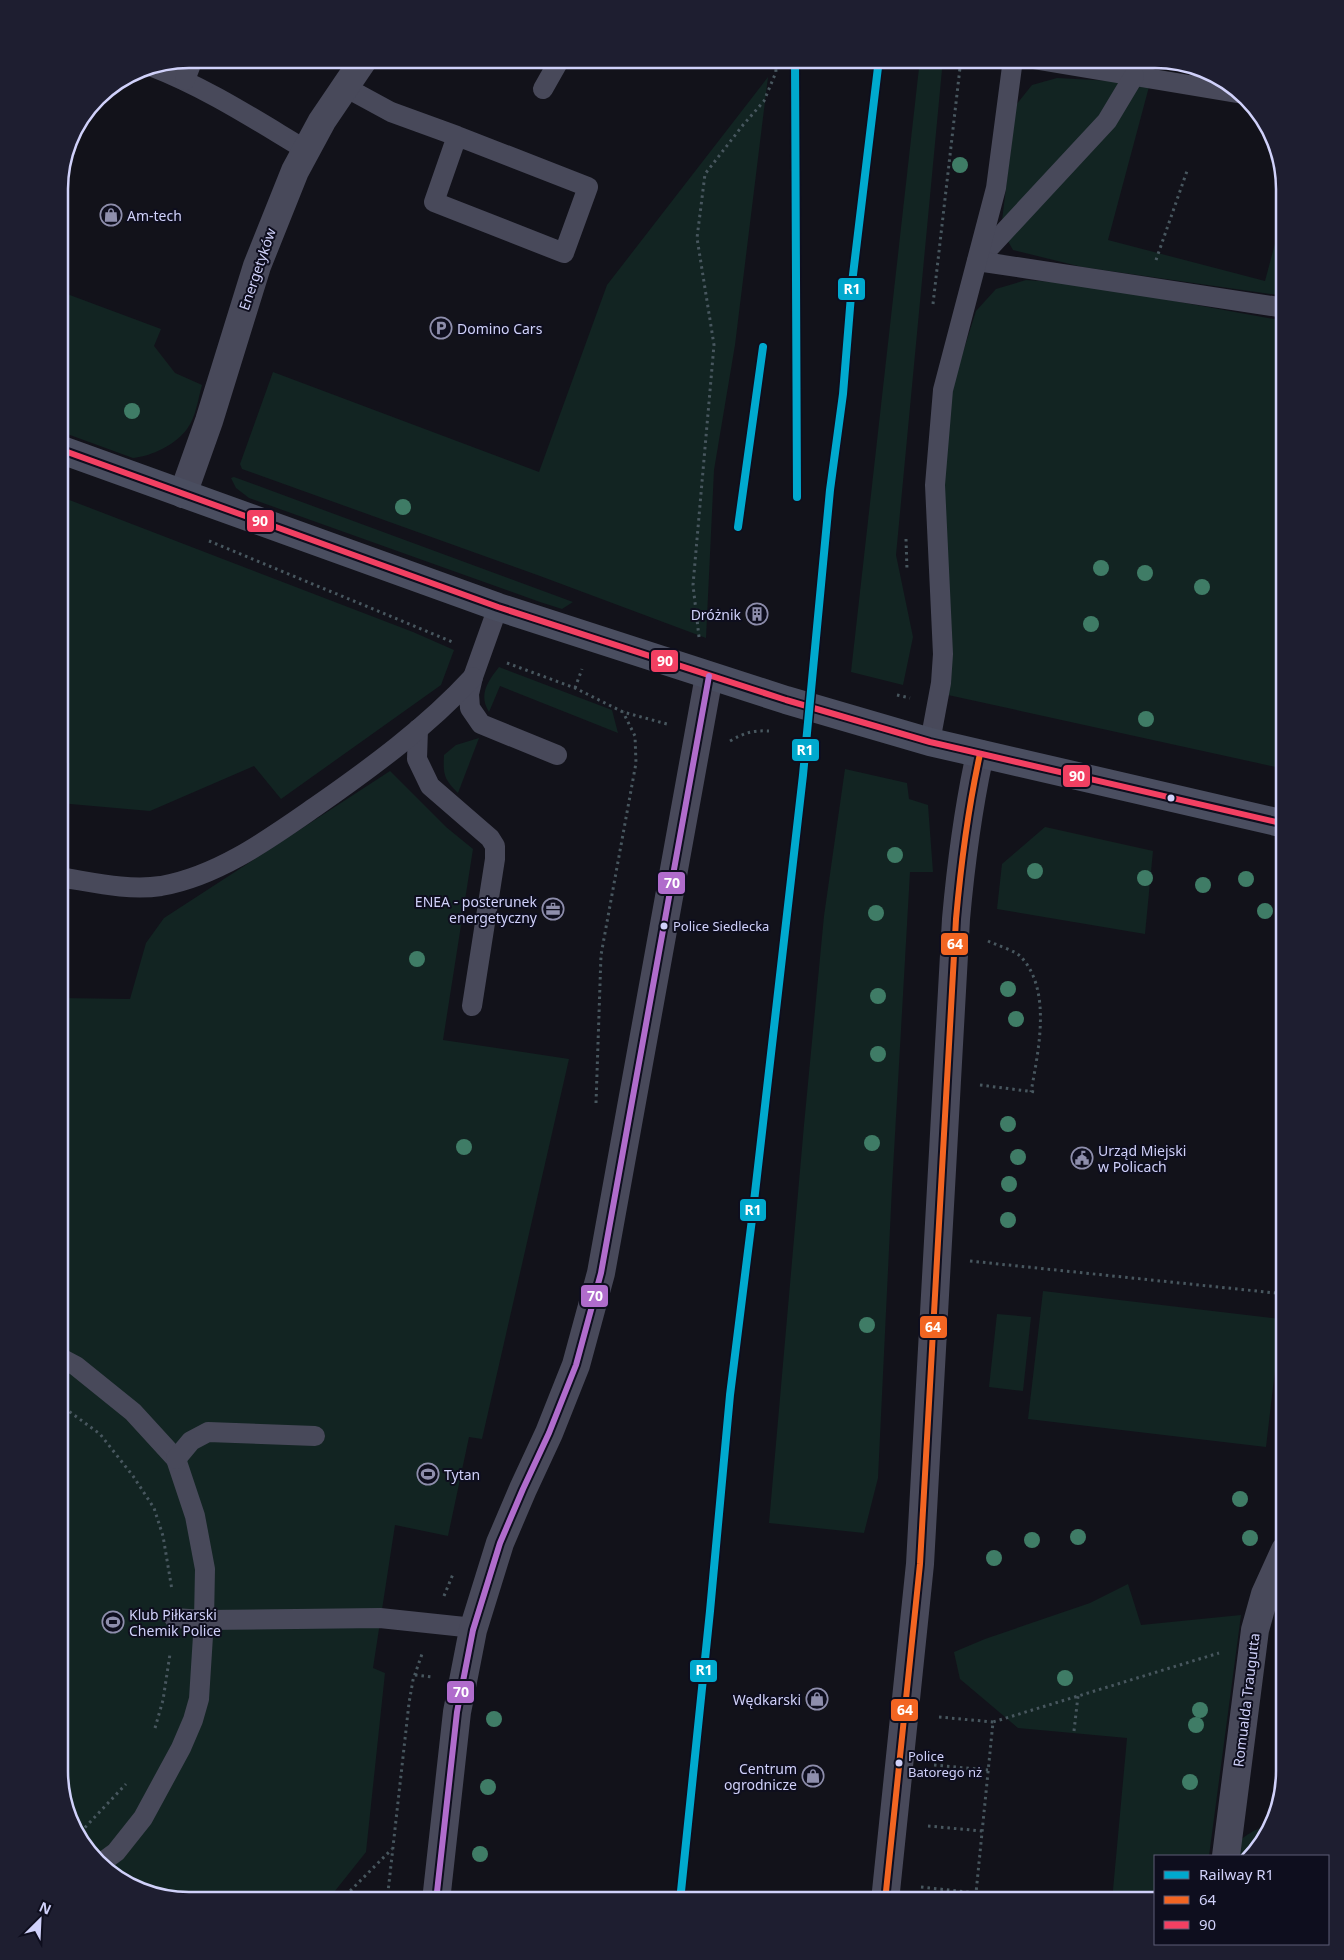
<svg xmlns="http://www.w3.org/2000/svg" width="1344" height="1960" font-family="'Noto Sans',sans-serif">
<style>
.green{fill:#122422}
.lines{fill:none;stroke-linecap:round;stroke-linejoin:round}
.path{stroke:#48575f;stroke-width:3;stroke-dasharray:2.5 4;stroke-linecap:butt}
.lane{stroke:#48495a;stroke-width:20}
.street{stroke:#48495a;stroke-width:28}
.secondary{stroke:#4a4e60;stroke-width:28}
.bus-1-casing{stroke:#0e0e1e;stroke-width:10}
.bus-2-casing{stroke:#0e0e1e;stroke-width:10}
.bus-3-casing{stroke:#0e0e1e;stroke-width:10}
.bus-1{stroke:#f26522;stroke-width:6}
.bus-2{stroke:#f24062;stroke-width:6}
.bus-3{stroke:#b06ccc;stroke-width:6}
.rail-1-casing{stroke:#0e0e1e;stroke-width:11}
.rail-1{stroke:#00a9ce;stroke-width:8}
.tree{fill:#3f7c66}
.bus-dot{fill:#d0d1fa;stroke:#0e0e1e;stroke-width:2}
.labels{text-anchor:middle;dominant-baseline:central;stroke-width:4;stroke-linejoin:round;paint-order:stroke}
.bus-label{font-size:13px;fill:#d0d1fa;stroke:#0e0e1e;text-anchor:start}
.poi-label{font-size:14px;fill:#d0d1fa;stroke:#0e0e1e;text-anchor:start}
.street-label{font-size:14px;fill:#d0d1fa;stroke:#0e0e1e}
.rim{fill:none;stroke:#d0d1fa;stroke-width:2.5}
.line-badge{stroke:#0e0e1e;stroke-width:2}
.badge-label{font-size:14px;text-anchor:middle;font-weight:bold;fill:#fff}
</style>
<rect width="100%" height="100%" fill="#12121a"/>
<g class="green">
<polygon points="920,59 943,59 896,555 913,637 903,685 851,672"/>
<polygon points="768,77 735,345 714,470 706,638 540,576 242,469 240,464 273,372 539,472 607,285"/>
<polygon points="1057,78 1150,83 1108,240 1265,281 1285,206 1285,296 1082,267 1013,250 1001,229 1016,105 1032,85"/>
<polygon points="1026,280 1081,284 1285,321 1285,769 948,695 943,486 951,390 976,311 996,289"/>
<path d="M59 291 161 329 154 346 175 373 202 385C198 399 196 417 187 429 175 445 152 456 133 458L59 431Z"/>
<polygon points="234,477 573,602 562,609 540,602 249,498 236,488 231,478"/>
<polygon points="59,496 413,632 454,650 441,685 281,799 254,766 150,811 59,803"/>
<path d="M499 667 612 710 618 733 500 686 489 712C478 695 488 681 499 667Z"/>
<path d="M479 738 458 793C444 779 443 775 444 755L456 745Z"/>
<polygon points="845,769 907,783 909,799 928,805 933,872 910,872 892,1187 878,1478 864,1533 769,1523 804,1125 824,916"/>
<polygon points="390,771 446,827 473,849 443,1040 569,1059 482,1439 469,1437 448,1536 395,1525 373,1668 385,1673 366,1852 327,1901 180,1901 117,1880 76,1836 59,1772 59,998 130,999 146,943 164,918"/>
<polygon points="1045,827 1153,851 1145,934 997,909 1002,864"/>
<polygon points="1043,1291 1281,1319 1266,1447 1028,1419"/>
<polygon points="997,1314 1031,1317 1023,1391 989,1387"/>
<polygon points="1285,1349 1285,1431 1276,1430"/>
<polygon points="1128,1584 1141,1625 1241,1615 1209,1856 1155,1856 1155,1901 1112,1901 1127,1738 1018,1728 960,1679 954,1652 985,1639 1090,1603"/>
<path d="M1260 1828 1257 1847 1248 1856H1232C1234 1842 1247 1834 1260 1828Z"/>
</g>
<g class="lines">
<g class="path">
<polyline points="1156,260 1187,171"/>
<polyline points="933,304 961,59"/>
<polyline points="906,539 907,570"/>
<polyline points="209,541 455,643"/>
<polyline points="699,637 693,585 714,345 697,238 705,174 743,125 764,101 776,72 775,59"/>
<polyline points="507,663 575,688 623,712 667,724"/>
<polyline points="575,688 582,669"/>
<polyline points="897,695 910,698"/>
<path d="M730 741C744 733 753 730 769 731"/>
<path d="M988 941C996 945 1017 951 1022 958 1052 992 1038 1052 1031 1092"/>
<polyline points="980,1085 1035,1092"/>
<polyline points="596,1103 601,955 636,763 635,736 623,712"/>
<polyline points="970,1261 1285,1294"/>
<polyline points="59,1404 100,1434 133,1476 154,1508 163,1536 172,1590"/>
<polyline points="444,1596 453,1574"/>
<polyline points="415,1675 432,1677"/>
<polyline points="939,1717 993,1722"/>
<polyline points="155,1728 163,1700 170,1654"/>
<polyline points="1074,1731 1078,1696"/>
<polyline points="934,1765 988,1770"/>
<polyline points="928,1826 982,1831"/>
<polyline points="76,1837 126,1784"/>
<polyline points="921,1887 976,1893 993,1722 1219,1653"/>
<polyline points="342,1901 350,1891 392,1849"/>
<polyline points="387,1901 409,1703 413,1680 423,1651"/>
</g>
<g class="lane">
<polyline points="1033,59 1237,93"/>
<path d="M150 66C207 88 254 119 306 150"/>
<polyline points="185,80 193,59"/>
<polyline points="345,87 391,112 457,136 434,202 564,253 588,187 457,136"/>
<polyline points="543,89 560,59"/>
<polyline points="978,260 1107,121 1134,76"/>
<polyline points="977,261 1285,308"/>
<polyline points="498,607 473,677 469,694 470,708 481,724 557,755"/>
<polyline points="418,729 417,759 430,786 490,838 495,846 495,859 472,1006"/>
<polyline points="930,742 941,683 943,654 935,485 943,390 996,188 1013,59"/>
<path d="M59 877C92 882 127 891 161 886 218 876 269 839 315 807 371 768 427 727 473 677"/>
<polyline points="59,1357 76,1366 133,1412 176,1459 195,1516 205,1569 204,1620 199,1699 193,1720 181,1748 143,1818 116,1852 101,1863"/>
<polyline points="176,1459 191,1441 208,1432 315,1436"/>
<polyline points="174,1618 204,1620 380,1618 474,1628"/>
</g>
<g class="street">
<polyline points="183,494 209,421 257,266 295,171 322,121 364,59"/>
<polyline points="1226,1856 1255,1630 1265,1594 1285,1550"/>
<polyline points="436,1901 457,1712 473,1630 500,1543 523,1489 549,1433 576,1365 601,1273 709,676"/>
<path d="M885 1901 920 1564 956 919C961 863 968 809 980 754"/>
</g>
<polyline class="secondary" points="59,449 498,607 786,700 930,742 1285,824"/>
<g class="bus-1-casing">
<path id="bus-1" d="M885 1901 920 1564 956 919C961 863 968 809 980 754"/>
</g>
<g class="bus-2-casing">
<polyline id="bus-2" points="59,449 498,607 786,700 930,742 1285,824"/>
</g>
<g class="bus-3-casing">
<polyline id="bus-3" points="436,1901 457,1712 473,1630 500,1543 523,1489 549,1433 576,1365 601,1273 709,676"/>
</g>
<use href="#bus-1" class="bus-1"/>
<use href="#bus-2" class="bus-2"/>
<use href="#bus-3" class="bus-3"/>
<g class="rail-1-casing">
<g id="rail-1">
<polyline points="795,59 797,497"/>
<polyline points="738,527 763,347"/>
<polyline points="680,1901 710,1611 730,1395 752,1219 803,775 830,490 843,394 852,283 879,59"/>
</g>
</g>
<use href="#rail-1" class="rail-1"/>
</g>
<g class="tree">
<circle cx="960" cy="165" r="8"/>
<circle cx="132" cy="411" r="8"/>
<circle cx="403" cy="507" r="8"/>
<circle cx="1101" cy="568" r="8"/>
<circle cx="1145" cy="573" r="8"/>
<circle cx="1202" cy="587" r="8"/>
<circle cx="1091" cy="624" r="8"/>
<circle cx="1146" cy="719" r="8"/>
<circle cx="895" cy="855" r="8"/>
<circle cx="1035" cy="871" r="8"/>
<circle cx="1145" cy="878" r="8"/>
<circle cx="1246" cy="879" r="8"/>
<circle cx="1203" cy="885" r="8"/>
<circle cx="1265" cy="911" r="8"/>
<circle cx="876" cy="913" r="8"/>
<circle cx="417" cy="959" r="8"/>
<circle cx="1008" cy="989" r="8"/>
<circle cx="878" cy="996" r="8"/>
<circle cx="1016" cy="1019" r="8"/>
<circle cx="878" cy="1054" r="8"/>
<circle cx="1008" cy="1124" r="8"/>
<circle cx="872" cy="1143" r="8"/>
<circle cx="464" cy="1147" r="8"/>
<circle cx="1018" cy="1157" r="8"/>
<circle cx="1009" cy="1184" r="8"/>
<circle cx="1008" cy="1220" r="8"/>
<circle cx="867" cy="1325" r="8"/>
<circle cx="1240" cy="1499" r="8"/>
<circle cx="1078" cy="1537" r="8"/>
<circle cx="1250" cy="1538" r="8"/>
<circle cx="1032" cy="1540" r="8"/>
<circle cx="994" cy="1558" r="8"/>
<circle cx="1065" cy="1678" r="8"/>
<circle cx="1200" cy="1710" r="8"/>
<circle cx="494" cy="1719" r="8"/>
<circle cx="1196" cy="1725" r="8"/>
<circle cx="1190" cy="1782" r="8"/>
<circle cx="488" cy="1787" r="8"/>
<circle cx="480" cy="1854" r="8"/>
</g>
<defs>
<g id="shop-ring" transform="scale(1.125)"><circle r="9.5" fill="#0e0e1e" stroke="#8e8eac" stroke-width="1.5"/><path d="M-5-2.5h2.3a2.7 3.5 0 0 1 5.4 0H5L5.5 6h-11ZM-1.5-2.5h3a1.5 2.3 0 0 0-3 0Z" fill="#8e8eac"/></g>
<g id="parking-ring" transform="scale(1.125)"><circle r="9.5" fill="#0e0e1e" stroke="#8e8eac" stroke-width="1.5"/><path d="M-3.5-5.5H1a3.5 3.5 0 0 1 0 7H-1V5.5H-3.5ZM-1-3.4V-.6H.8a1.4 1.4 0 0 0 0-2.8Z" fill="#8e8eac"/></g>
<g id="building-ring" transform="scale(1.125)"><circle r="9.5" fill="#0e0e1e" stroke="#8e8eac" stroke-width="1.5"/><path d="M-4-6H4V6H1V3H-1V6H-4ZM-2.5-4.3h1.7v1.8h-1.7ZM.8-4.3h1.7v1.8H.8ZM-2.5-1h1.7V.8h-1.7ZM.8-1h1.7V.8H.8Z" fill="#8e8eac"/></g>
<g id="office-ring" transform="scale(1.125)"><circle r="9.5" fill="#0e0e1e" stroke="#8e8eac" stroke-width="1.5"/><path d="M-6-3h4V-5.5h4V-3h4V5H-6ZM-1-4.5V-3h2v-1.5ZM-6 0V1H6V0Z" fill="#8e8eac"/></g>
<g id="civic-ring" transform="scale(1.125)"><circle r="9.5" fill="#0e0e1e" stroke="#8e8eac" stroke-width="1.5"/><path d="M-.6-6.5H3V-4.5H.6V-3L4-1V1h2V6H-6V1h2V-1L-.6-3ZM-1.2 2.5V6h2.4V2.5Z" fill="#8e8eac"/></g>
<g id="stadium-ring" transform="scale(1.125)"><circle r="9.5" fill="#0e0e1e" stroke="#8e8eac" stroke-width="1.5"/><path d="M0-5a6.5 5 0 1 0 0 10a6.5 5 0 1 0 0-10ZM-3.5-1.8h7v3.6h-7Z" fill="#8e8eac"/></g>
</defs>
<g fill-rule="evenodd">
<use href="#shop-ring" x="111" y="215"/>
<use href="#parking-ring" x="441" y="328"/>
<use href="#building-ring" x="757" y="614"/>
<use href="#office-ring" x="553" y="909"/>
<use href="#civic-ring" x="1082" y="1158"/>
<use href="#stadium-ring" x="428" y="1474"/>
<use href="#stadium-ring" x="113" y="1622"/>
<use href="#shop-ring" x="817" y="1699"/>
<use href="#shop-ring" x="813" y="1776"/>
</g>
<g class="bus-dot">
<circle cx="1171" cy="798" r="4.5"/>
<circle cx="664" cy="926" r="4.5"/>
<circle cx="899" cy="1763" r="4.5"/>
</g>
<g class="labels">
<g class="bus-label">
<text x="673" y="926">Police Siedlecka</text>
<text x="908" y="1756">Police<tspan x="908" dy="16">Batorego nż</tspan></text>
</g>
<g class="poi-label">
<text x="127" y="215">Am-tech</text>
<text x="457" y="328">Domino Cars</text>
<text x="741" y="614" text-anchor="end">Dróżnik</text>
<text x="537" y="901" text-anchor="end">ENEA - posterunek<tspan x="537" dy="16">energetyczny</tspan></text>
<text x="1098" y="1150">Urząd Miejski<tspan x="1098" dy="16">w Policach</tspan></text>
<text x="444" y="1474">Tytan</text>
<text x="129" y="1614">Klub Piłkarski<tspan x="129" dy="16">Chemik Police</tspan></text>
<text x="801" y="1699" text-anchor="end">Wędkarski</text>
<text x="797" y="1768" text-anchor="end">Centrum<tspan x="797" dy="16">ogrodnicze</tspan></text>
</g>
<g class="street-label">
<text transform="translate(257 269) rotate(-71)">Energetyków</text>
<text transform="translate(1246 1700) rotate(-83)">Romualda Traugutta</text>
</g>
</g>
<path d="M0 0H1344V1960H0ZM189 68H1155A121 121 0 0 1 1276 189V1771A121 121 0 0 1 1155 1892H189A121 121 0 0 1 68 1771V189A121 121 0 0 1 189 68Z" fill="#1e1e30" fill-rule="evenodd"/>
<path class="rim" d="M189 68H1155A121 121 0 0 1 1276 189V1771A121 121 0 0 1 1155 1892H189A121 121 0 0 1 68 1771V189A121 121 0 0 1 189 68Z"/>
<g class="line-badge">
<rect x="837" y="277" width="29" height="24" rx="5" fill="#00a9ce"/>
<rect x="246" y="509" width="29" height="24" rx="5" fill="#f24062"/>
<rect x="650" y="649" width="29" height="24" rx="5" fill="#f24062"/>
<rect x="791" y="738" width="29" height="24" rx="5" fill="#00a9ce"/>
<rect x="1062" y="764" width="29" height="24" rx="5" fill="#f24062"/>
<rect x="657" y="871" width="29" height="24" rx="5" fill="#b06ccc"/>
<rect x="940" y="932" width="29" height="24" rx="5" fill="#f26522"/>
<rect x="739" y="1198" width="28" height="24" rx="5" fill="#00a9ce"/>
<rect x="580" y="1284" width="29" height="24" rx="5" fill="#b06ccc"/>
<rect x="919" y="1315" width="29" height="24" rx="5" fill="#f26522"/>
<rect x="689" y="1659" width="29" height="24" rx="5" fill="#00a9ce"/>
<rect x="446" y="1680" width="29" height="24" rx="5" fill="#b06ccc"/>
<rect x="890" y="1698" width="29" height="24" rx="5" fill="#f26522"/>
</g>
<g class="badge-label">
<text x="852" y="294">R1</text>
<text x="260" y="526">90</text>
<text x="665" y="666">90</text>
<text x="805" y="755">R1</text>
<text x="1077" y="781">90</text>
<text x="672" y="888">70</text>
<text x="955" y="949">64</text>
<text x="753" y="1215">R1</text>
<text x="595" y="1301">70</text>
<text x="933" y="1332">64</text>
<text x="704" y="1675">R1</text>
<text x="461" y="1697">70</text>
<text x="905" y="1715">64</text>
</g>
<rect x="1154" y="1855" width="175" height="90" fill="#0e0e1e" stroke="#5c5c76"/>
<rect x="1164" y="1871" width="25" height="8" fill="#00a9ce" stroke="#5c5c76"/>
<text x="1199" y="1880" font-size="15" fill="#d0d1fa">Railway R1</text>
<rect x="1164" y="1896" width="25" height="8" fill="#f26522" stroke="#5c5c76"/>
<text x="1199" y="1905" font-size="15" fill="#d0d1fa">64</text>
<rect x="1164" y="1921" width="25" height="8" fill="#f24062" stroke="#5c5c76"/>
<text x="1199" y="1930" font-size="15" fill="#d0d1fa">90</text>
<g transform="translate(40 1920) rotate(24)" stroke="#0e0e1e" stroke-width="4" paint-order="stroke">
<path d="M0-4L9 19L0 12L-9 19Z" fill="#d0d1fa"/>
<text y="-8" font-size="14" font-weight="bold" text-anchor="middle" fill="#d0d1fa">N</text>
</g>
</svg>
